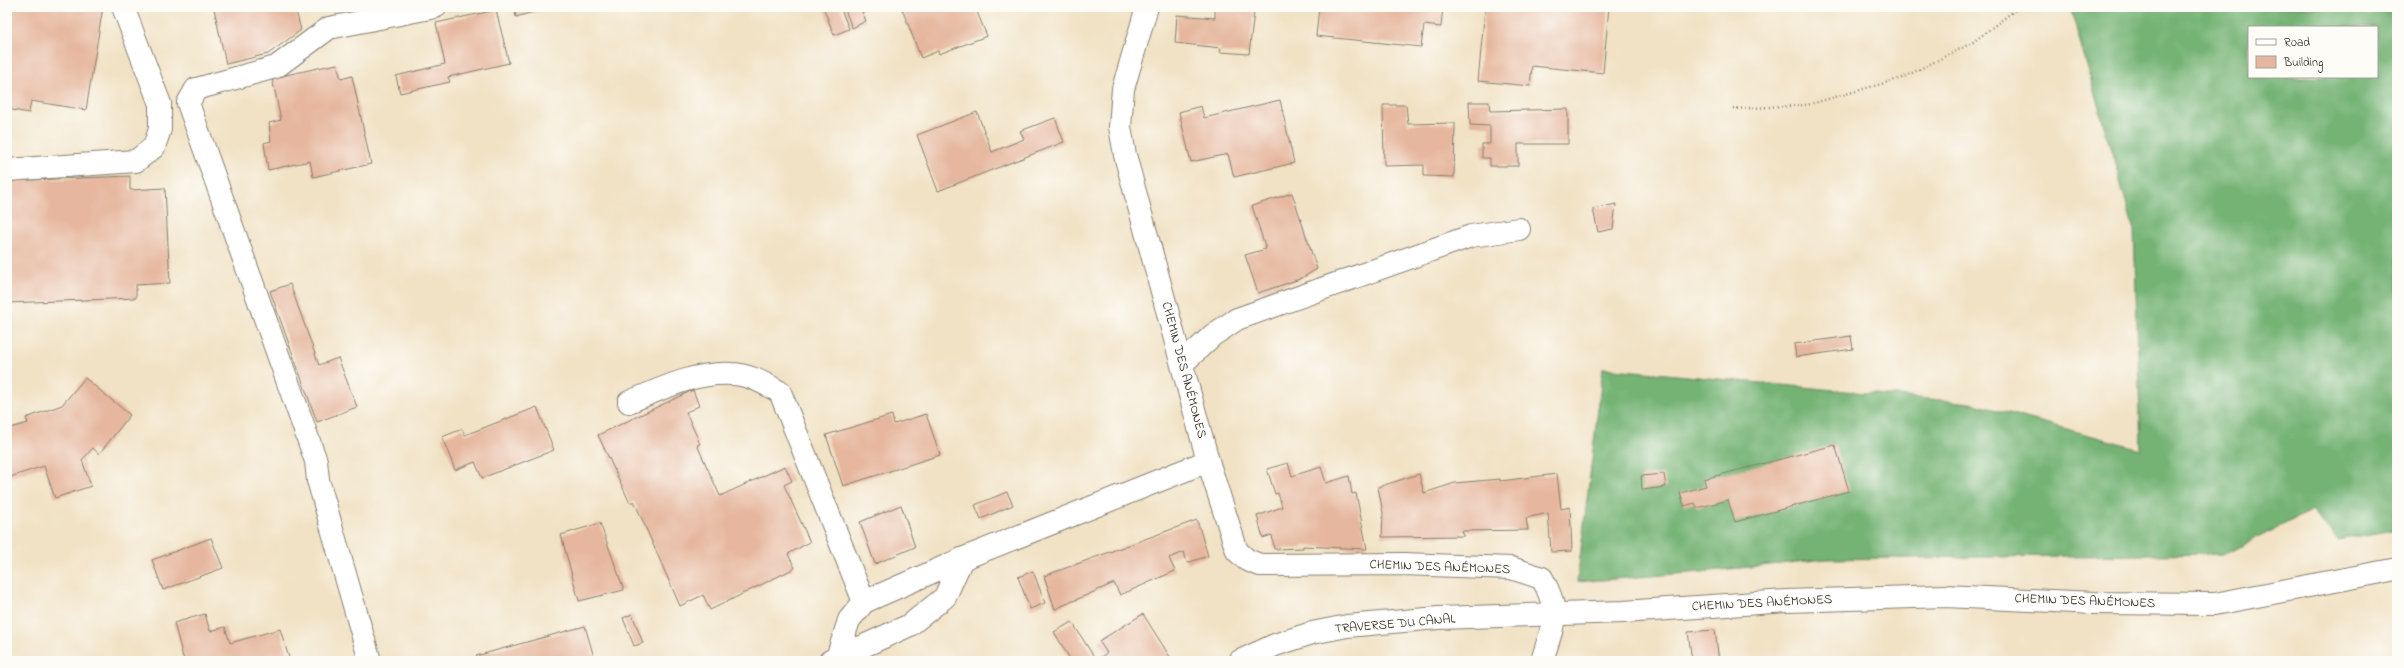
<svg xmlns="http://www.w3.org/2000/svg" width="2404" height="668" font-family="'Indie Flower',sans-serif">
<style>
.forest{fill:#75b374;stroke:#486848;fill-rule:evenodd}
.building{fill:#e6b79e}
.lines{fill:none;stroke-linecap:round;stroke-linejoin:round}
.service-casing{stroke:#867f70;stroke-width:24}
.minor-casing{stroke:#867f70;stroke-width:24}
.path{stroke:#867f70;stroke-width:2.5;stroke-dasharray:1 3;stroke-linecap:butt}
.service{stroke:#fff;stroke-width:22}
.minor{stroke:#fff;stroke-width:22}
.labels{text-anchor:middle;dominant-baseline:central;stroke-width:3;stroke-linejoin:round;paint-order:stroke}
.street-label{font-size:13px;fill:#1c1c1c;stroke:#fdfcf7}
</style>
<rect width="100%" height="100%" fill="#fdfcf7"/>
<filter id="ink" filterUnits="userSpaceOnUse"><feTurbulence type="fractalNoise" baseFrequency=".025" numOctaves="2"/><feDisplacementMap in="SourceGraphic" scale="8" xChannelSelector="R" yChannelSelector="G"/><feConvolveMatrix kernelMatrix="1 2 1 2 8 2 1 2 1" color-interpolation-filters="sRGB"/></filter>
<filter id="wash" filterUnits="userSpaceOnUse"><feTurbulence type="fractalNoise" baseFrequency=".012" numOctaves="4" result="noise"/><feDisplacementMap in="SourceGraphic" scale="16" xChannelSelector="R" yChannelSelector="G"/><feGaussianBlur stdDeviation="0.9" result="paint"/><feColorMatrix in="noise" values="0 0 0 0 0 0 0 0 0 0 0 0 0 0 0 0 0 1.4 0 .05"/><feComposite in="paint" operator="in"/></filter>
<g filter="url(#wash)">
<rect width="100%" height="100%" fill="#f1e2c5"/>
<path class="forest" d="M2070 7H2397V529L2338 540 2312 510 2226 554 1827 559 1701 572 1577 582 1603 368 1971 403 2141 449 2134 230ZM2249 27H2377V77H2249Z"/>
<g id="blocks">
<g class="building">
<polygon points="7,7 103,7 86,110 31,101 29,113 7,109 10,97 7,97"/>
<polygon points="222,7 295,7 301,30 268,54 226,64 214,9"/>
<polygon points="514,7 551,7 516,17"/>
<polygon points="823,7 840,7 849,29 834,35"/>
<polygon points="844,7 860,7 866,21 852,28"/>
<polygon points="908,7 975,7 987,36 939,54 938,51 921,58 902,9"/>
<polygon points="1223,7 1254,12 1249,54 1220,52 1221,48 1175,43 1177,15 1215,18 1215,8"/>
<polygon points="1319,7 1443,7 1441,27 1424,25 1421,47 1316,36"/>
<polygon points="1481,7 1609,7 1603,73 1532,66 1530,86 1478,81 1485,8"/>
<polygon points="496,10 509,63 448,77 450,82 400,93 396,76 445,64 436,23"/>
<polygon points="337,64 341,79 352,76 371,164 313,177 310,161 268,170 264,143 271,141 269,123 281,120 272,78"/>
<polygon points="1280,100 1294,163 1234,177 1228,154 1191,162 1179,112 1201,106 1204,118"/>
<polygon points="1469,102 1489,102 1490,111 1568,109 1568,144 1518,144 1518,166 1490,166 1490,158 1482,158 1482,144 1490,144 1490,126 1470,125"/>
<polygon points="1383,105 1406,105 1408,124 1455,123 1454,177 1424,176 1424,165 1384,166"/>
<polygon points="977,112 992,152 1024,139 1020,131 1055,118 1064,142 938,191 917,135"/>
<polygon points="130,176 130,190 165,188 170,283 136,285 136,298 7,303 7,181"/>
<polygon points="1292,193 1317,269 1300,279 1258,293 1245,255 1266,249 1252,206"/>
<polygon points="1616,204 1613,229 1598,232 1593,209"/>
<polygon points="290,284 319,365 338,358 357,407 317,422 270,291"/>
<polygon points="1851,336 1853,349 1796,357 1794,344"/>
<polygon points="85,378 130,415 99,454 93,448 82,460 91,486 55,498 44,466 7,478 7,429 28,423 26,418 62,405"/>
<polygon points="693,390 699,406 686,412 700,444 697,445 720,496 785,466 792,481 784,485 810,542 788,554 795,568 710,610 703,595 680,606 634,501 630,503 598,435"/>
<polygon points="537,407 554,450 482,478 475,462 455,470 442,437 462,429 465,435"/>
<polygon points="926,414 940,455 843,486 826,435 892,415 894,424"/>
<polygon points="1835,445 1849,491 1735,522 1728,500 1697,508 1695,503 1684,506 1680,493 1706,486 1704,479"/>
<polygon points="1288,463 1292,476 1321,467 1326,483 1349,476 1352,494 1356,493 1367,549 1303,546 1303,548 1274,549 1272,535 1263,538 1257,516 1282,507 1278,493 1275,494 1267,469"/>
<polygon points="1419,474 1424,493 1455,483 1500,479 1500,481 1557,474 1561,509 1570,507 1572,551 1551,552 1548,513 1526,518 1528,530 1462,531 1464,536 1382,537 1383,513 1378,487"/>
<polygon points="1664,474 1666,487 1642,490 1641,476"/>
<polygon points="1007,492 1013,505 981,519 975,505"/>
<polygon points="901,505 915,547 875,564 860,522"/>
<polygon points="1197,520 1208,556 1187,563 1184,552 1169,558 1175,571 1120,595 1114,583 1055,609 1044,576"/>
<polygon points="600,523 624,590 579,601 561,535"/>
<polygon points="211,538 223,568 163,590 152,560"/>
<polygon points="1033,571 1045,603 1030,609 1018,577"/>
<polygon points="205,614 210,631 225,627 230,643 280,629 290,661 184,661 174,623"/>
<polygon points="632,614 643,643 634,646 623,618"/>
<polygon points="1143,614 1172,660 1171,661 1067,661 1070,659 1054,632 1072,622 1096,660 1107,653 1099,641"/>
<polygon points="585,626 595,661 477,661 476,656"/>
<polygon points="1715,630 1719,661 1692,661 1688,632"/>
</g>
</g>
</g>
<g filter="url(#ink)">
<use href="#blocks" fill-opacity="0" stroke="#867f70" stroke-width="1"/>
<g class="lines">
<g class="service-casing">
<g id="service">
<polyline points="7,170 136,161 154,147 160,129 160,104 123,7"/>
<polyline points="1183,363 1213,335 1237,319 1471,236 1519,229"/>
<path d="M629 402C661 389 695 372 731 374 749 374 765 384 780 392L864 602"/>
<polyline points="318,480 316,461 188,103 196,89 276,67 329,28 435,7"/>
<polyline points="837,658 910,625 945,597 962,559"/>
<polyline points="830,661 837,658 849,620 864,602 962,559 1208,461"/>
</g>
</g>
<g class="minor-casing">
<g id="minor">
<path d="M1147 7 1123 89 1120 127 1125 155 1208 461 1237 551 1247 560 1260 565 1404 564 1511 568 1542 578C1562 615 1553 623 1542 661"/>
<polyline points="318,480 370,661"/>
<polyline points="1240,661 1275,645 1312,633 1347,626 1438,618 1623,612 1787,601 1945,596 2094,603 2215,604 2397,569"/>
</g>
</g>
<polyline class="path" points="1733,109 1807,105 1902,78 1972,43 2019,7"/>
<use href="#service" class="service"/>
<use href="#minor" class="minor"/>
</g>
</g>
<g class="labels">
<g class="street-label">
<text transform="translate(1184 370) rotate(75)">CHEMIN DES ANÉMONES</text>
<text transform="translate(1440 567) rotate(2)">CHEMIN DES ANÉMONES</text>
<text transform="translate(2085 601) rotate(2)">CHEMIN DES ANÉMONES</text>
<text transform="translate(1762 603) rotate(-3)">CHEMIN DES ANÉMONES</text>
<text transform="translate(1395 624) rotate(-5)">TRAVERSE DU CANAL</text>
</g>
</g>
<rect width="2404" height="668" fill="none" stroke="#fdfcf7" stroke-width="24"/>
<rect x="2248" y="26" width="130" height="52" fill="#fdfcf7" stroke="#a3a29f"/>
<rect x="2256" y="39" width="20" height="6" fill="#ffffff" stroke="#a3a29f"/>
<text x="2284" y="46" font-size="12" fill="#1c1c1c">Road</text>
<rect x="2256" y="56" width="20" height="12" fill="#e6b79e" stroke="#a3a29f"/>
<text x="2284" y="66" font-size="12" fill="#1c1c1c">Building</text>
</svg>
